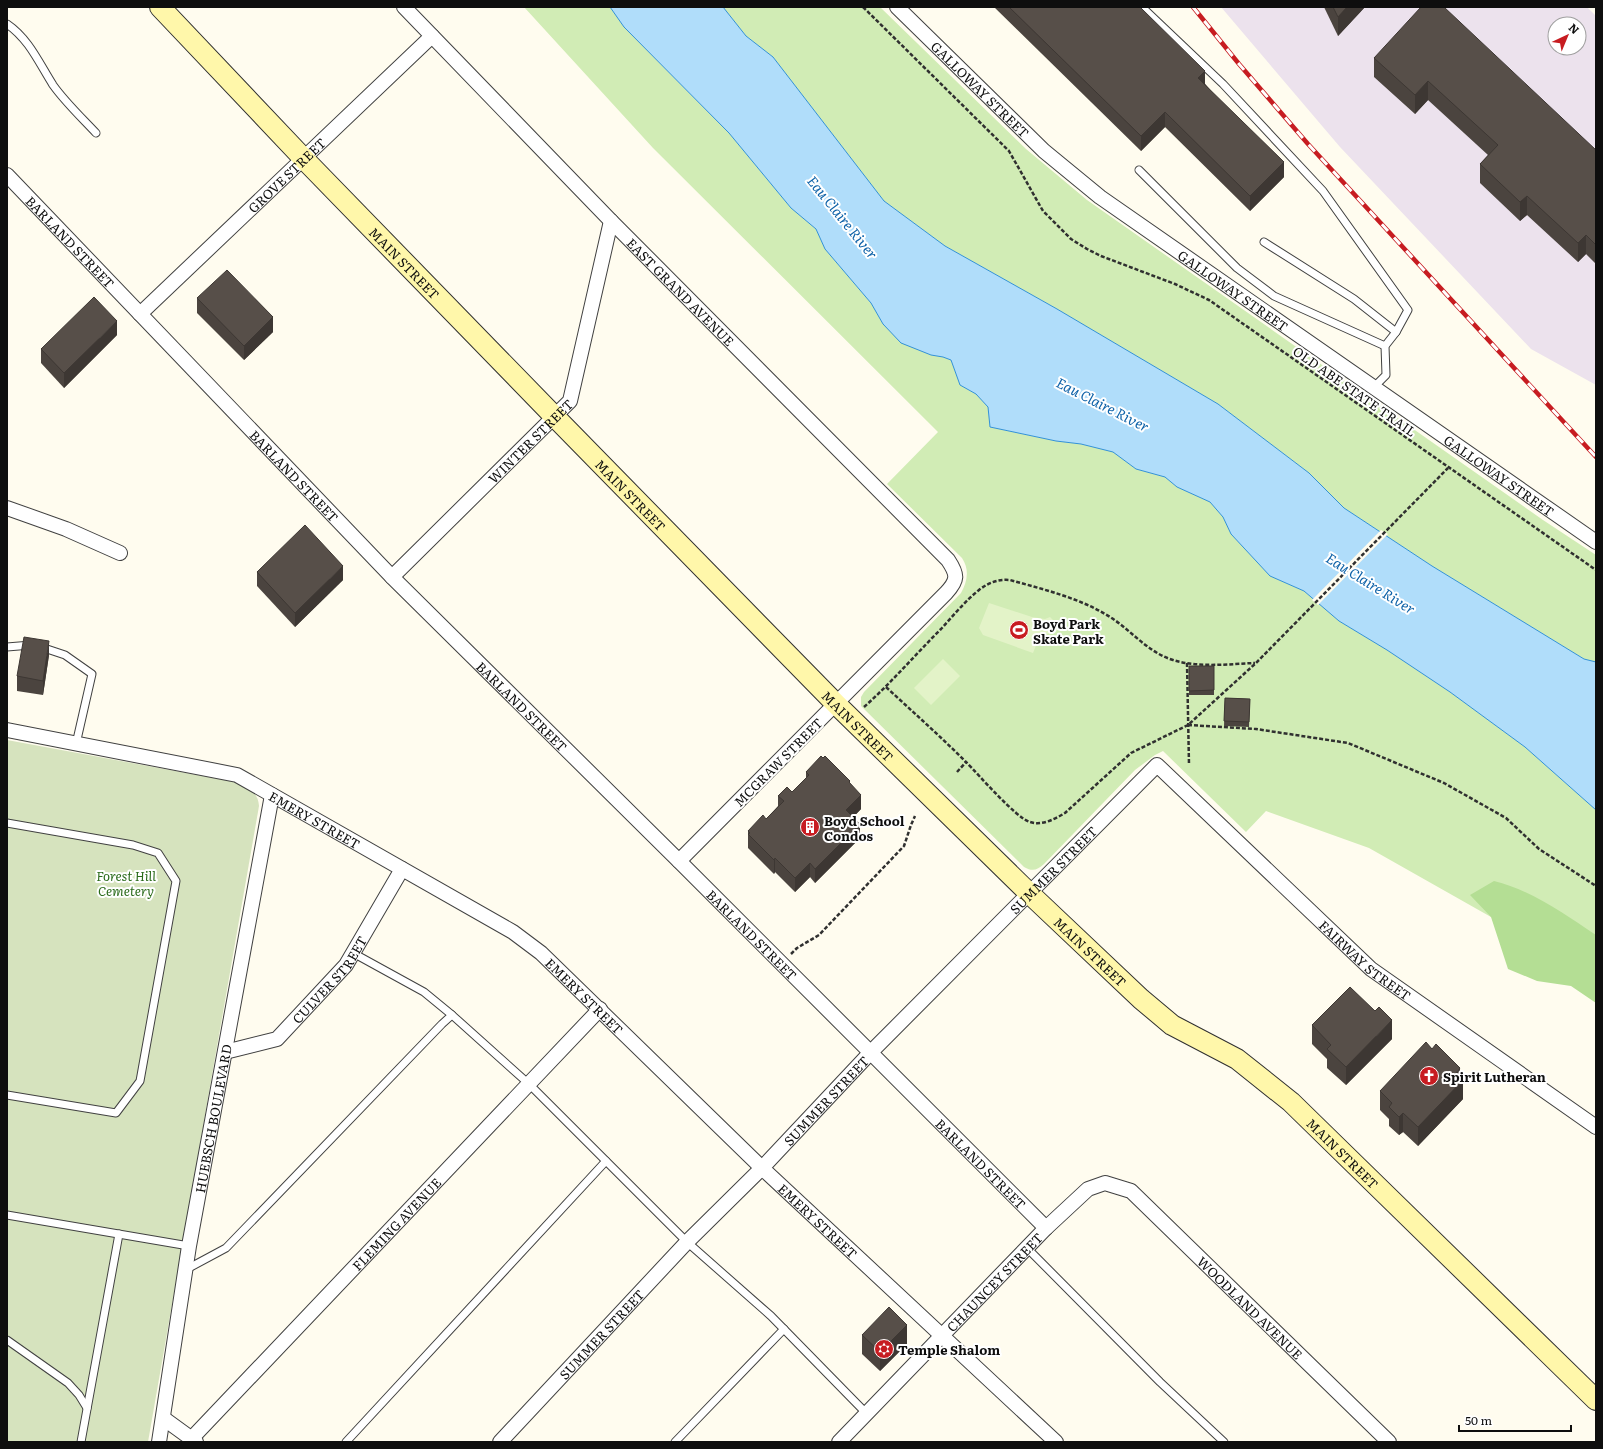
<svg xmlns="http://www.w3.org/2000/svg" width="1603" height="1449" font-family="Literata,serif">
<style>
.industrial{fill:#ece2ed;fill-rule:evenodd}
.green{fill:#d1ecb5}
.forest{fill:#b4de94}
.cemetery{fill:#d6e3be}
.pitch{fill:#e3f3c8}
.water{fill:#b0ddfa;stroke:#3291d6}
.pier{fill:#fffcef}
.lines{fill:none;stroke-linecap:round;stroke-linejoin:round}
.lane-casing{stroke:#414141;stroke-width:9}
.street-casing{stroke:#414141;stroke-width:16}
.secondary-casing{stroke:#303030;stroke-width:22}
.path{stroke:#303030;stroke-width:2.5;stroke-dasharray:4 2;stroke-linecap:butt}
.lane{stroke:#fff;stroke-width:7}
.street{stroke:#fff;stroke-width:14}
.secondary{stroke:#fff7aa;stroke-width:20}
.rail-casing{stroke:#c71c21;stroke-width:4.5}
.rail{stroke:#fff;stroke-width:3;stroke-dasharray:9;stroke-linecap:butt}
.wall{fill:#4b443f}
.shaded-wall{fill:#3d3733}
.building{fill:#574f49;stroke:#3d3733}
.labels{text-anchor:middle;dominant-baseline:central;stroke-width:4;stroke-linejoin:round;paint-order:stroke}
.street-label{font-size:13px;fill:#0e0e0e;stroke:#fff}
.poi-label{font-size:13px;font-weight:bold;fill:#0e0e0e;stroke:#fff;text-anchor:start}
.park-label{font-size:13px;font-style:italic;fill:#296a19;stroke:#fff}
.water-label{font-size:14px;font-style:italic;fill:#0e62a8;stroke:#fff}
</style>
<rect width="100%" height="100%" fill="#fffcef"/>
<path class="industrial" d="M1221 7H1587L1596 16V385L1531 349 1340 147ZM1555 24H1579V48H1555Z"/>
<g class="green">
<path d="M524 7H610L624 27 729 133 791 208 816 229 825 249 871 303 883 324 931 355 943 357 951 360 960 385 976 394 988 407 990 427 1056 441 1081 444 1113 452 1136 469 1165 477 1177 487 1210 502 1223 517 1231 534 1270 576 1304 591 1339 621 1387 650 1450 692 1525 747 1596 810V966L1491 917 1369 848 1266 811 1246 832 1163 751 1155 755 1135 770 1044 864C1037 870 1033 872 1024 867L861 706V697L864 692 961 593C967 582 970 570 962 558L887 484 938 432 653 148Z"/>
<polygon points="723,7 880,7 1026,149 1087,200 1543,520 1596,555 1596,662 1584,659 1432,566 1344,508 1309,473 1218,404 1057,309 945,246 884,201 773,57 746,36"/>
</g>
<path class="forest" d="M1494 881C1531 890 1564 914 1596 935V1003L1571 986 1537 981 1508 969 1491 917 1470 895Z"/>
<path class="cemetery" d="M7 740 235 782C248 786 258 792 259 806L148 1442H7Z"/>
<g class="pitch">
<path d="M989 603 1032 617 1045 619 1050 617 1053 620 1060 621 1061 624C1056 636 1051 634 1041 633L1033 653 983 635 979 628Z"/>
<polygon points="943,659 960,676 931,705 914,688"/>
</g>
<polygon class="water" points="610,7 723,7 746,36 773,57 884,201 945,246 1057,309 1218,404 1309,473 1344,508 1432,566 1584,659 1596,662 1596,810 1525,747 1450,692 1387,650 1339,621 1304,591 1270,576 1231,534 1223,517 1210,502 1177,487 1165,477 1136,469 1113,452 1081,444 1056,441 990,427 988,407 976,394 960,385 951,360 943,357 931,355 901,343 883,324 871,303 825,249 816,229 791,208 729,133 624,27"/>
<polygon class="pier" points="1381,530 1388,534 1318,605 1312,600"/>
<g class="lines">
<g class="lane-casing">
<g id="lane">
<polyline points="1142,7 1223,84 1323,191 1408,310 1396,332 1385,346 1386,375 1374,387"/>
<path d="M7 24C29 39 39 63 53 85 65 102 82 118 96 133"/>
<polyline points="1139,170 1237,268 1274,296 1385,346"/>
<polyline points="1264,242 1354,299 1396,332"/>
<polyline points="7,647 31,645"/>
<polyline points="41,647 65,655 92,674 76,744"/>
<polyline points="7,823 133,845 158,853 176,881 140,1081 116,1113 7,1095"/>
<polyline points="353,953 424,992 452,1015"/>
<polyline points="7,1215 189,1246"/>
<polyline points="1027,1248 1160,1382 1224,1442"/>
<polyline points="185,1270 226,1248 442,1024 452,1015 529,1084 687,1242 771,1316 867,1414"/>
<polyline points="7,1340 68,1383 79,1395 87,1408"/>
<polyline points="81,1442 119,1234"/>
<polyline points="346,1442 606,1161"/>
<polyline points="675,1442 784,1329"/>
</g>
</g>
<g class="street-casing">
<g id="street">
<path id="s1" d="M404 7 611 221 948 560C958 575 958 580 946 593L679 861"/>
<path id="s2" d="M897 7 1044 151 1100 197 1596 542"/>
<path id="s3" d="M7 175 392 577 679 861 1046 1228"/>
<path id="s4" d="M140 314 432 36"/>
<polyline points="7,508 66,529 120,553"/>
<path id="s5" d="M392 577 570 401 611 221"/>
<path id="s6" d="M7 730 237 775 513 932 541 953 762 1168 1056 1442"/>
<path id="s7" d="M225 1052 277 1039 346 965 402 869"/>
<polyline points="163,1418 196,1442"/>
<path id="s8" d="M192 1438 600 1009"/>
<path id="s9" d="M159 1442 189 1246 272 795"/>
<path id="s10" d="M500 1442 687 1242 762 1168 871 1052 1157 765 1371 969 1596 1127"/>
<path id="s11" d="M839 1442 1046 1228 1088 1189 1105 1183 1131 1191 1389 1442"/>
</g>
</g>
<g class="secondary-casing">
<g id="secondary">
<path id="s12" d="M160 7 304 159 554 416 836 704 1030 894 1141 999 1172 1025 1237 1059 1291 1102 1596 1400"/>
</g>
</g>
<g class="path">
<polyline points="863,7 1009,151 1043,211 1071,239 1087,249 1101,256 1175,284 1209,300 1596,570"/>
<polyline points="1187,663 1189,765"/>
<path d="M886 687C913 712 940 736 966 762 979 775 1016 818 1030 822 1042 826 1055 819 1065 813L1131 753 1188 725 1256 663 1448 468"/>
<path d="M864 707C891 683 915 655 941 629 953 616 965 601 979 590 989 582 999 579 1010 580 1042 589 1076 597 1105 614 1129 627 1146 652 1173 660 1199 668 1229 664 1255 663"/>
<polyline points="1188,725 1256,729 1348,743 1444,783 1506,818 1539,849 1596,886"/>
<polyline points="957,772 966,762"/>
<polyline points="791,954 797,948 819,935 904,846 911,825 915,816"/>
</g>
<use href="#lane" class="lane"/>
<use href="#street" class="street"/>
<use href="#secondary" class="secondary"/>
<g class="rail-casing">
<polyline id="rail" points="1193,7 1239,64 1308,144 1596,457"/>
</g>
<use href="#rail" class="rail"/>
</g>
<g class="wall">
<polygon points="994,7 1140,7 1284,177 1250,211 1165,127 1141,151"/>
<polygon points="1324,7 1365,7 1338,36"/>
<polygon points="1374,58 1596,150 1596,264 1586,254 1578,262 1527,215 1520,221 1480,183 1480,164 1488,155 1428,100 1415,114 1374,77"/>
<polygon points="197,298 273,332 244,360 197,313"/>
<polygon points="117,335 64,388 41,363 41,349"/>
<polygon points="257,572 343,580 295,627 257,586"/>
<polygon points="49,655 43,695 17,691 17,676"/>
<rect x="1189" y="666" width="25" height="29"/>
<polygon points="1225,698 1250,699 1249,727 1224,726"/>
<polygon points="806,772 850,784 861,809 853,817 860,838 815,883 810,877 795,892 775,872 774,874 748,848 748,831 766,819 778,806 778,796 792,792 806,779"/>
<polygon points="1312,1025 1392,1039 1346,1085 1327,1068 1327,1059 1312,1044"/>
<polygon points="1460,1077 1463,1099 1418,1146 1403,1132 1399,1135 1389,1126 1389,1119 1380,1110 1380,1091"/>
<polygon points="862,1335 907,1344 880,1371 862,1354"/>
</g>
<g class="shaded-wall">
<polygon points="1347,7 1365,7 1338,36 1338,17"/>
<polygon points="1205,71 1205,86 1198,78"/>
<polygon points="1428,81 1428,100 1415,114 1415,95"/>
<polygon points="1165,112 1165,127 1141,151 1141,136"/>
<polygon points="1284,162 1284,177 1250,211 1250,196"/>
<polygon points="1527,196 1527,215 1520,221 1520,202"/>
<polygon points="1586,235 1586,254 1578,262 1578,243"/>
<polygon points="273,317 273,332 244,360 244,346"/>
<polygon points="117,321 117,335 64,388 64,373"/>
<polygon points="343,566 343,580 295,627 295,613"/>
<polygon points="49,641 49,655 43,695 43,681"/>
<polygon points="861,795 861,809 846,825 846,810"/>
<polygon points="860,824 860,838 815,883 815,869"/>
<polygon points="775,858 775,872 774,874 774,860"/>
<polygon points="810,863 810,877 795,892 795,878"/>
<polygon points="1392,1020 1392,1039 1346,1085 1346,1067"/>
<polygon points="1460,1068 1460,1082 1463,1080 1463,1099 1418,1146 1418,1127 1456,1073"/>
<polygon points="1403,1113 1403,1132 1399,1135 1399,1117"/>
<polygon points="907,1325 907,1344 880,1371 880,1352"/>
</g>
<g class="building">
<polygon points="1009,7 1140,7 1205,71 1198,78 1284,162 1250,196 1165,112 1141,136"/>
<polygon points="1333,7 1347,7 1338,17"/>
<polygon points="1421,7 1444,7 1596,150 1596,245 1586,235 1578,243 1527,196 1520,202 1480,164 1498,145 1428,81 1415,95 1374,58"/>
<polygon points="227,270 273,317 244,346 197,298"/>
<polygon points="94,297 117,321 64,373 41,349"/>
<polygon points="305,525 343,566 295,613 257,572"/>
<polygon points="24,637 49,641 43,681 17,676"/>
<polygon points="1189,666 1214,666 1214,690 1189,691"/>
<polygon points="1225,698 1250,699 1249,722 1224,721"/>
<polygon points="821,756 823,758 825,756 850,781 849,782 861,795 846,810 860,824 815,869 810,863 795,878 775,858 774,860 748,834 750,833 748,831 763,815 766,819 784,801 778,796 787,787 792,792 809,775 806,772"/>
<polygon points="1350,987 1375,1011 1379,1007 1392,1020 1346,1067 1327,1049 1331,1045 1312,1025"/>
<polygon points="1426,1042 1432,1049 1436,1044 1460,1068 1456,1073 1463,1080 1418,1127 1403,1113 1399,1117 1389,1107 1392,1103 1380,1091"/>
<polygon points="889,1307 907,1325 880,1352 862,1335"/>
</g>
<defs>
<g id="stadium-disc" transform="scale(1)"><circle r="9.5" fill="#c71c21" stroke="#fff"/><path d="M0-5a6.5 5 0 1 0 0 10a6.5 5 0 1 0 0-10ZM-3.5-1.8h7v3.6h-7Z" fill="#fff"/></g>
<g id="building-disc" transform="scale(1)"><circle r="9.5" fill="#c71c21" stroke="#fff"/><path d="M-4-6H4V6H1V3H-1V6H-4ZM-2.5-4.3h1.7v1.8h-1.7ZM.8-4.3h1.7v1.8H.8ZM-2.5-1h1.7V.8h-1.7ZM.8-1h1.7V.8H.8Z" fill="#fff"/></g>
<g id="church-disc" transform="scale(1)"><circle r="9.5" fill="#c71c21" stroke="#fff"/><path d="M-1.2-6h2.4v3.5h3.3v2.4h-3.3V6h-2.4V-.1h-3.3v-2.4h3.3Z" fill="#fff"/></g>
<g id="synagogue-disc" transform="scale(1)"><circle r="9.5" fill="#c71c21" stroke="#fff"/><path d="M0-6.5L5.6 3.2H-5.6ZM0 6.5L5.6-3.2H-5.6Z" fill="#fff"/></g>
</defs>
<g fill-rule="evenodd">
<use href="#stadium-disc" x="1019" y="630"/>
<use href="#building-disc" x="810" y="827"/>
<use href="#church-disc" x="1429" y="1076"/>
<use href="#synagogue-disc" x="884" y="1349"/>
</g>
<g class="labels">
<g class="street-label">
<text stroke="none"><textPath href="#s2" startOffset="117">GALLOWAY STREET</textPath></text>
<text stroke="none"><textPath href="#s4" startOffset="202">GROVE STREET</textPath></text>
<text stroke="none"><textPath href="#s3" startOffset="92">BARLAND STREET</textPath></text>
<text stroke="none"><textPath href="#s12" startOffset="354">MAIN STREET</textPath></text>
<text stroke="none"><textPath href="#s2" startOffset="441">GALLOWAY STREET</textPath></text>
<text stroke="none"><textPath href="#s1" startOffset="397">EAST GRAND AVENUE</textPath></text>
<text transform="translate(1355 391) rotate(35)">OLD ABE STATE TRAIL</text>
<text stroke="none"><textPath href="#s5" startOffset="194">WINTER STREET</textPath></text>
<text stroke="none"><textPath href="#s3" startOffset="416">BARLAND STREET</textPath></text>
<text stroke="none"><textPath href="#s2" startOffset="765">GALLOWAY STREET</textPath></text>
<text stroke="none"><textPath href="#s12" startOffset="678">MAIN STREET</textPath></text>
<text stroke="none"><textPath href="#s3" startOffset="740">BARLAND STREET</textPath></text>
<text stroke="none"><textPath href="#s12" startOffset="1002">MAIN STREET</textPath></text>
<text transform="translate(778 762) rotate(-45)">MCGRAW STREET</text>
<text stroke="none"><textPath href="#s6" startOffset="324">EMERY STREET</textPath></text>
<text stroke="none"><textPath href="#s10" startOffset="796">SUMMER STREET</textPath></text>
<text stroke="none"><textPath href="#s3" startOffset="1064">BARLAND STREET</textPath></text>
<text stroke="none"><textPath href="#s12" startOffset="1326">MAIN STREET</textPath></text>
<text stroke="none"><textPath href="#s10" startOffset="1229">FAIRWAY STREET</textPath></text>
<text stroke="none"><textPath href="#s7" startOffset="133">CULVER STREET</textPath></text>
<text stroke="none"><textPath href="#s6" startOffset="648">EMERY STREET</textPath></text>
<text stroke="none"><textPath href="#s10" startOffset="472">SUMMER STREET</textPath></text>
<text stroke="none"><textPath href="#s9" startOffset="328">HUEBSCH BOULEVARD</textPath></text>
<text stroke="none"><textPath href="#s12" startOffset="1651">MAIN STREET</textPath></text>
<text stroke="none"><textPath href="#s3" startOffset="1388">BARLAND STREET</textPath></text>
<text stroke="none"><textPath href="#s6" startOffset="972">EMERY STREET</textPath></text>
<text stroke="none"><textPath href="#s8" startOffset="296">FLEMING AVENUE</textPath></text>
<text stroke="none"><textPath href="#s11" startOffset="223">CHAUNCEY STREET</textPath></text>
<text stroke="none"><textPath href="#s11" startOffset="567">WOODLAND AVENUE</textPath></text>
<text stroke="none"><textPath href="#s10" startOffset="148">SUMMER STREET</textPath></text>
</g>
<g class="poi-label">
<text x="1033" y="623">Boyd Park<tspan x="1033" dy="15">Skate Park</tspan></text>
<text x="824" y="820">Boyd School<tspan x="824" dy="15">Condos</tspan></text>
<text x="1443" y="1076">Spirit Lutheran</text>
<text x="898" y="1349">Temple Shalom</text>
</g>
<g class="park-label">
<text x="126" y="875">Forest Hill<tspan x="126" dy="15">Cemetery</tspan></text>
</g>
<g class="water-label">
<text transform="translate(843 217) rotate(51)">Eau Claire River</text>
<text transform="translate(1103 404) rotate(27)">Eau Claire River</text>
<text transform="translate(1371 583) rotate(32)">Eau Claire River</text>
</g>
</g>
<rect width="1603" height="1449" fill="none" stroke="#0e0e0e" stroke-width="16"/>
<g transform="translate(1567 36) rotate(44)"><circle r="19" fill="#ffffff" stroke="#9f9f9f"/>
<path d="M0-3L7 15L0 10L-7 15Z" fill="#c71c21"/>
<text y="-6" font-size="11" font-weight="bold" text-anchor="middle" fill="#0e0e0e">N</text>
</g>
<path d="M1459 1425v6h112v-6" fill="none" stroke="#0e0e0e" stroke-width="2"/>
<text x="1465" y="1425" font-size="12" fill="#0e0e0e" stroke="#ffffff" stroke-width="3" paint-order="stroke">50 m</text>
</svg>
